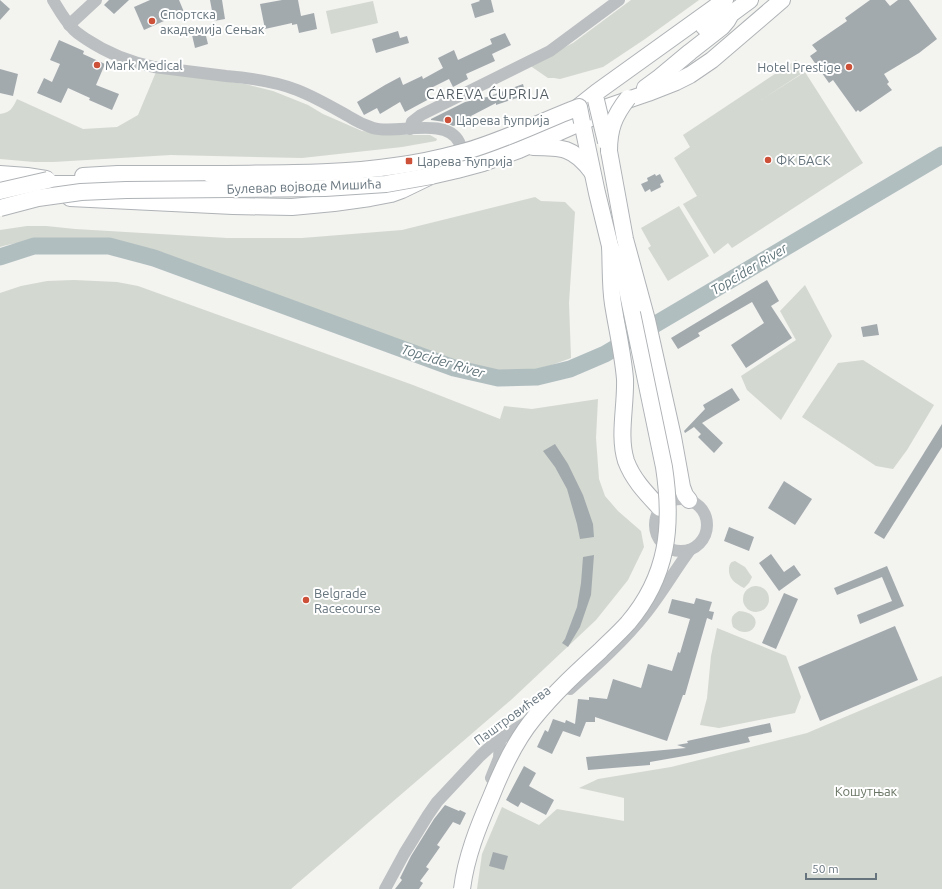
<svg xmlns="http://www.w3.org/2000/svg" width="942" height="889" font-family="Ubuntu,sans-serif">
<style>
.green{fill:#d3d8d0}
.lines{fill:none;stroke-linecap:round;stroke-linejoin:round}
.river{stroke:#b1bec0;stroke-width:17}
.building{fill:#a3aaae}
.major-casing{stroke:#afb3b6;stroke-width:18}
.minor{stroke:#bbbfc1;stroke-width:12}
.major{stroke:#fff;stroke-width:16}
.major-bridge-casing{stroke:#afb3b6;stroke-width:18;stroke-linecap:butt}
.major-bridge{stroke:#fff;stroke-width:16}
.poi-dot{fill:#cc5138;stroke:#fff;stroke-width:1.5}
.labels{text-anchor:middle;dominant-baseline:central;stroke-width:4;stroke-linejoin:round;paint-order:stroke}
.poi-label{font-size:13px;fill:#66747d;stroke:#fff;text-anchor:start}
.street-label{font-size:13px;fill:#66747d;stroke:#fff}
.park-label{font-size:13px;fill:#697564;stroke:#fff}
.neighbourhood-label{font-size:14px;letter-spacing:1px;fill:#535d63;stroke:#fff}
.water-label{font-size:14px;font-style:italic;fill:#62767b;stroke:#fff}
</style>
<rect width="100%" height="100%" fill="#f3f3f0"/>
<g class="green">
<polygon points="631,0 699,0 645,39 603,67 560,79 554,78 548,78 529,65 573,43"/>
<polygon points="373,1 378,23 331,34 326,11"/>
<polygon points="796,60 804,72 761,100 805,72 863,163 732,248 728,243 714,254 683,204 697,196 674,158 690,147 683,135"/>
<path d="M156 72 245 84 273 91 308 105 323 114 362 131 400 135H430L437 139 436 141 402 147 302 158 171 155 53 162H34L0 159V114C11 112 12 109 17 99L83 129 117 127 138 115Z"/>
<path d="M535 197 541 201 565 202 575 212 569 303 571 358 519 377 424 352 289 301 127 245C104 241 80 241 56 242 37 242 18 241 0 247V230L27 226H46L75 229 227 238H302L402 230Z"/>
<polygon points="679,206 709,256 668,281 648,248 651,246 641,228"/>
<polygon points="74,280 117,282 138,286 413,385 500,419 504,406 532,409 598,399 596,438 599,479 605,496 618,511 641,531 644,547 628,580 596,620 511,700 291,889 0,889 0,293 21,286 47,281"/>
<polygon points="805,285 832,336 781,420 747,390 741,376 796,340 780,311"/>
<polygon points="863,360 934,405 907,450 893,469 876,466 802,417 838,363"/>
<path d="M735 561 745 567 752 577 749 583 744 588C735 583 728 579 729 568 730 564 730 562 735 561Z"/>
<circle cx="756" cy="599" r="13"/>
<path d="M739 611C769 613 753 644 733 627 730 618 732 615 739 611Z"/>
<polygon points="717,628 786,656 801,697 795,713 719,728 700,725 707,698 711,656"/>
<polygon points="942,676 942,889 477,889 482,854 502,807 539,825 557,809 624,821 624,798 579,788 598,779 671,767 807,733"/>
</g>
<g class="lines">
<polyline class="river" points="0,257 34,246 109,246 154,258 454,368 498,378 537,377 570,369 605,354 942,155"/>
</g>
<g class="building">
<polygon points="0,0 10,9 0,20"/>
<polygon points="109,0 129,0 114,14 104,5"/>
<polygon points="150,0 179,0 184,12 144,30 134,7"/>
<polygon points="210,0 222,0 225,19 214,21"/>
<polygon points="282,0 298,0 301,16 314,13 317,29 299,33 297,24 292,25 292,23 265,29 260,4"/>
<polygon points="479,0 491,0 494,12 475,18 471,4 480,1"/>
<polygon points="870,0 885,0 890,6 898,0 909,0 937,39 919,53 884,74 889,82 887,84 892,90 860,112 858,110 856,112 833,80 829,83 810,56 817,51 812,45 847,21 845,18"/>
<polygon points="398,31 400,38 407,36 409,43 376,53 372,39"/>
<polygon points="205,32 208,44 195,48 192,35"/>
<polygon points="505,33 511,45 492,54 495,61 466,74 468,79 453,87 449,79 427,90 431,98 405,112 400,102 380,114 377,108 364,115 357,102 385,85 400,77 403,85 422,76 423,79 443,68 438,58 454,50 458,60 492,44 490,39"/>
<polygon points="59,40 84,51 83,54 105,64 96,85 119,94 112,110 89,100 90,98 68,88 61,103 37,93 44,78 52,82 60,64 50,60"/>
<polygon points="0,69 18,74 13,96 0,93"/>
<polygon points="523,84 526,95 496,105 496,103 471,116 472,120 453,126 445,122 431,120 431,119 465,102 487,97"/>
<polygon points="655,174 656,176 660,174 664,182 660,184 661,187 651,192 650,189 645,192 641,184 648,181 647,178"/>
<polygon points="767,280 779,301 771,306 792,338 746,368 731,345 764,323 752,302 698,333 700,336 678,349 671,338"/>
<polygon points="877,324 879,335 863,337 861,327"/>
<polygon points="732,388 740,400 702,423 723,443 714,453 698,437 701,434 694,427 685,433 684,431 705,409 703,405"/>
<polygon points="942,424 942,447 884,539 874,533"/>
<polygon points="555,444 568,464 583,495 593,524 594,537 580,539 577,524 567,489 555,467 543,451"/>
<polygon points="784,481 812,499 795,525 768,508"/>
<polygon points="729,527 754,537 749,551 724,541"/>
<polygon points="771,554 784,572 794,565 801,575 779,591 759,563"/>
<polygon points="594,555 591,595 580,627 568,647 562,643 565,639 577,607 581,583 583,557"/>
<polygon points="887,566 904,606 860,624 857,615 892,601 882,577 837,595 834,588"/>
<polygon points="784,593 798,599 776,649 762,643"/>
<polygon points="696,598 712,602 709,611 714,612 712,620 707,618 685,695 683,695 667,741 595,717 595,722 586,722 580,737 563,731 552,754 537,747 545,730 548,732 553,719 565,723 566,720 575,724 578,699 589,700 589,697 607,699 613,679 641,688 648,664 672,671 678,652 680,653 690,619 668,613 672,599 694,604"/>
<polygon points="895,626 918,680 820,721 798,667"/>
<polygon points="770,723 772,732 748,737 750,742 690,755 650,762 650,765 588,770 586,757 686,748 677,745 688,743 687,741"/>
<polygon points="524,766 536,773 529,786 554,800 546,815 521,802 518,807 506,800"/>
<polygon points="445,805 459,811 460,810 466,813 460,825 453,822 437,845 440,847 426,867 429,869 420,881 423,883 419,889 395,889 402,880 400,878 411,856 434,819"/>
<polygon points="493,852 508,856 504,870 489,866"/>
</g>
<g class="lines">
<g class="major-casing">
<g id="major">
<path d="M704 27C713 21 720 16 731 14"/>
<polyline points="645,88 660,77 690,52 722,27 727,21 731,14 750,0"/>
<polyline points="587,114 648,93 676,82 690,75 712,60 782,0"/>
<polyline points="568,115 597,92 725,0"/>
<polyline points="582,122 597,193 610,246 615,256"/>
<path d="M533 147C561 147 574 147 592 172"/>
<polyline points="609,151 625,239 647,320 673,437 682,487 685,495 689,500"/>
<polyline points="0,174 27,176 46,179"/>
<polyline points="83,176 118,174 210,174"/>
<polyline points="33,184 98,184"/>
<polyline points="70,198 233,206 292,207 334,203 370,198 391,194 402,190 431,176 457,170 483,163 519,150 600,114"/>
<path d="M610 246C611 265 610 285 613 304 617 329 623 354 625 379 626 406 618 436 626 461 633 480 647 494 660 508"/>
<polyline points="624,263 624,275 632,313"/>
</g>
</g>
<g class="minor">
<path d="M53 0C59 10 65 21 74 30 78 34 82 36 86 39 107 53 130 62 154 67 178 70 202 73 226 76 250 78 275 81 297 90 315 97 332 107 348 116 356 121 364 125 373 128 395 135 446 116 459 142 461 146 462 152 463 157H461"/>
<polyline points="69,25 96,0"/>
<polyline points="410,129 412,122 421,115 550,51 619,0"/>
<circle cx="681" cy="525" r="26"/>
<path d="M570 689C597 665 624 641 646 613 662 593 675 570 690 550"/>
<polyline points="491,778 499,758 500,740"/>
<polyline points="385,889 404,854 428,815 437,802 480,756 492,745 517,728 529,721"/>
</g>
<use href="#major" class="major"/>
<g class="major-bridge-casing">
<g id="major-bridge">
<polyline points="596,100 606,142"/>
<path d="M609 151C609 129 614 116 628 98"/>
<path d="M210 174C271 173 335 175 395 166 418 163 441 158 463 152 503 141 540 122 579 107L582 122"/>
<polyline points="0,191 48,180"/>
<polyline points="0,208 38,198 81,192 126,190 325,188 386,184 431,176"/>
<path d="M462 889C466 857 478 827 491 797 502 769 515 741 534 718 554 693 577 672 600 651 609 642 619 633 628 623 668 576 673 526 664 467L632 313"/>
</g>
</g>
<use href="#major-bridge" class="major-bridge"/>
</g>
<g class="poi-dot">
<circle cx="152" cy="21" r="4"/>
<circle cx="97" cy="65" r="4"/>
<circle cx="849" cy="67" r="4"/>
<circle cx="448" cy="120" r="4"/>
<circle cx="768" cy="160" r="4"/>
<rect x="405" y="157" width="8" height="8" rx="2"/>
<circle cx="306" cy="600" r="4"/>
</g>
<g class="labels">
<g class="poi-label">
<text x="160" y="14">Спортска<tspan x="160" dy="15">академија Сењак</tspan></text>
<text x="105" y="65">Mark Medical</text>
<text x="841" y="67" text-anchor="end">Hotel Prestige</text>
<text x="456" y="120">Царева ћуприја</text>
<text x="776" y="160">ФК БАСК</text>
<text x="417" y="161">Царева Ћуприја</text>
<text x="314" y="593">Belgrade<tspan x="314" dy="15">Racecourse</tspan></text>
</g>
<g class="street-label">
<text transform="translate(304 186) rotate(-2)">Булевар војводе Мишића</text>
<text transform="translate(512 715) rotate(-36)">Паштровићева</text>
</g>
<g class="park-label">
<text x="866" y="791">Кошутњак</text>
</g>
<g class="neighbourhood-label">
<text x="488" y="94">CAREVA ĆUPRIJA</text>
</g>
<g class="water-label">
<text transform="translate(749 269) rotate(-31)">Topcider River</text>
<text transform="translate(443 361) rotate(17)">Topcider River</text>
</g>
</g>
<path d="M806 873v6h70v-6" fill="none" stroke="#66747d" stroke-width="2"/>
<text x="812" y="873" font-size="12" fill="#66747d" stroke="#ffffff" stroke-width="3" paint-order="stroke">50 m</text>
</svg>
